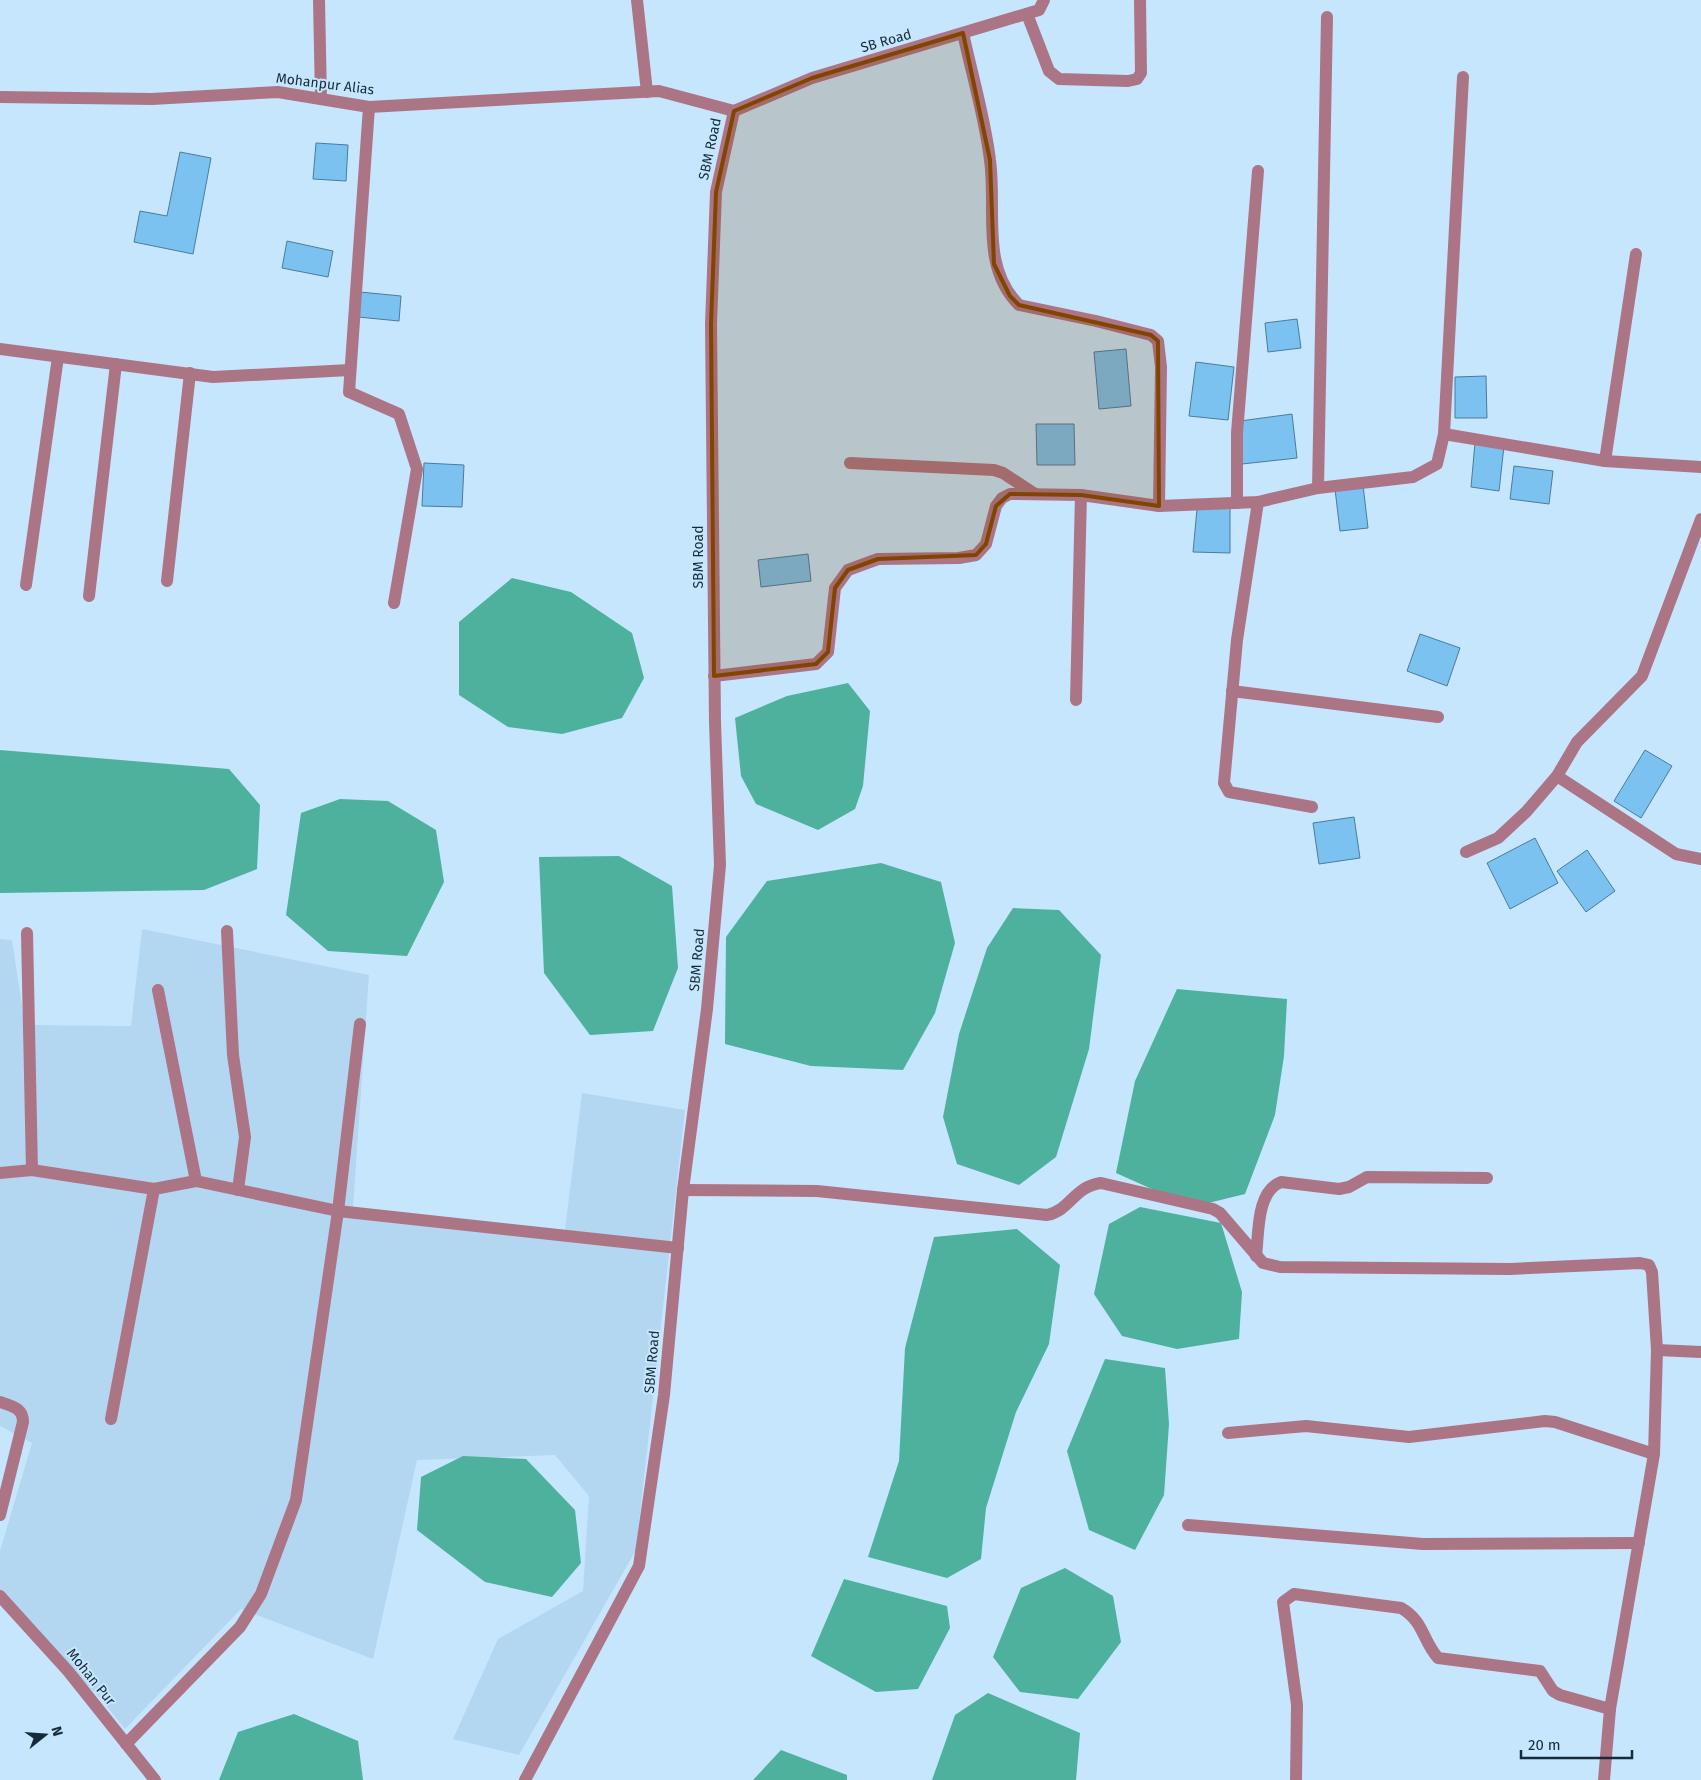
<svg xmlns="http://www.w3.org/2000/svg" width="1701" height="1780" font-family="'Fira Sans',sans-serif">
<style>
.built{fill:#b4d7f1}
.water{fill:#4db19e}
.building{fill:#7cc2f1;stroke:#487c9e}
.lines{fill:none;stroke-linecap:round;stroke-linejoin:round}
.minor{stroke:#ac7586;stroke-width:12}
.marked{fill:#814500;fill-opacity:0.2;stroke:#814500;stroke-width:4;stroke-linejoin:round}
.labels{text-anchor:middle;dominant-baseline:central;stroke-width:4;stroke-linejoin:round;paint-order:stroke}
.street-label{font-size:14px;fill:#152b3a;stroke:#c6e6fe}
</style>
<rect width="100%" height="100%" fill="#c6e6fe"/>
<polygon class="built" points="142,929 369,975 353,1208 564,1238 582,1093 685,1110 636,1550 519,1755 453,1739 498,1639 583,1591 589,1496 555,1455 417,1460 373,1659 241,1609 125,1729 100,1698 0,1596 0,1551 32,1443 0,1426 0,939 12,940 25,1025 131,1026"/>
<g class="water">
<polygon points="512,578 571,592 632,633 644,678 622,718 562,734 508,727 459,695 459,622"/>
<polygon points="848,683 870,711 863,786 855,809 818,830 756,804 741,776 735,718 787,696"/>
<polygon points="0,750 229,769 260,805 257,869 204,890 0,893"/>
<polygon points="340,799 388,801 436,830 444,882 407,956 328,951 286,915 301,813"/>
<polygon points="619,856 672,886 678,968 653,1031 590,1035 544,973 539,857"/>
<polygon points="881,863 941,882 955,943 935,1013 903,1070 811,1066 725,1044 726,937 767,881"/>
<polygon points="1013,908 1059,910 1101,955 1089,1049 1056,1157 1019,1185 957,1164 943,1117 959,1034 987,948"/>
<polygon points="1177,989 1287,999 1284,1056 1275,1115 1245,1194 1192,1207 1116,1173 1135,1081"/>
<polygon points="1140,1207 1221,1223 1242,1292 1239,1339 1177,1349 1122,1336 1094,1294 1109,1224"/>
<polygon points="1017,1229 1060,1265 1049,1344 1016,1412 986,1508 981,1559 947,1578 868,1557 899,1461 905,1348 934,1237"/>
<polygon points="1105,1359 1165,1368 1169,1424 1164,1495 1135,1550 1089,1530 1067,1451"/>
<polygon points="463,1456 526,1459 575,1510 581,1563 552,1597 485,1582 417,1530 421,1477"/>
<polygon points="1065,1568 1113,1596 1121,1642 1078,1699 1020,1692 993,1657 1021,1588"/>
<polygon points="844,1579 947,1606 950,1628 918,1689 876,1692 811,1656"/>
<polygon points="988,1693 1080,1733 1076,1780 932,1780 955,1715"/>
<polygon points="294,1714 358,1741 363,1780 219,1780 238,1732"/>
<polygon points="781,1750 847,1775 847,1780 753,1780"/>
</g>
<g class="building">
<polygon points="316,143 348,145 346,181 313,179"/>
<polygon points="180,152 211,158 193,254 134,242 140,211 167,216"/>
<polygon points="287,241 333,251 328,277 282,268"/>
<polygon points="360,292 401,296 399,321 358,317"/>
<polygon points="1297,319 1301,348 1268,352 1265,323"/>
<polygon points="1126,349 1131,406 1099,409 1094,352"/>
<polygon points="1196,362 1234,367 1228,420 1189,416"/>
<polygon points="1486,376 1487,418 1455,418 1455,377"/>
<polygon points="1292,414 1297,458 1242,464 1240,421"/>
<polygon points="1036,424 1074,424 1075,465 1037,465"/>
<polygon points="1475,443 1504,446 1499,491 1471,487"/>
<polygon points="424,463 464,465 462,507 422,506"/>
<polygon points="1514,466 1553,471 1549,504 1510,499"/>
<polygon points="1363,485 1368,528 1340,531 1335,489"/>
<polygon points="1230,507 1230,553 1193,552 1197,509"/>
<polygon points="808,554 811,581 761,587 758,560"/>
<polygon points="1420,634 1460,648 1447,686 1407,671"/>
<polygon points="1645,750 1672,766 1641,818 1614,801"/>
<polygon points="1354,817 1360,858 1319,864 1313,823"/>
<polygon points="1535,838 1558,883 1510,909 1487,863"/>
<polygon points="1587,850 1615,891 1586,912 1557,871"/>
</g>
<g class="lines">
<g class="minor">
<polyline points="319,0 321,99"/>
<polyline points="637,0 647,92"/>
<polyline points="1027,14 1049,71 1059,79 1128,81 1137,79 1141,73 1140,0"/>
<path d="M963 33C972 75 985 118 990 160 997 209 980 266 1019 305L1096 321 1151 335 1158 341 1161 367 1159 506"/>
<polyline points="0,97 152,99 278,92 369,107 659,91 734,111"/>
<polyline points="369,107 349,392 399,414 417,469 394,603"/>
<polyline points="734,111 812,78 1039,10 1044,0"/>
<polyline points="0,349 213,377 350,370"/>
<polyline points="1444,434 1605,461 1701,467"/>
<polyline points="1605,461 1636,254"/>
<polyline points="850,463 994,470 1003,473 1035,494"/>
<polyline points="1318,488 1327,17"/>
<polyline points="1258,502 1237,640 1224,783 1229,792 1312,807"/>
<polyline points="1237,503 1237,433 1258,171"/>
<polyline points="167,581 190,373"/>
<polyline points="26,585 58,357"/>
<polyline points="89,596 116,364"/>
<polyline points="714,676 816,664 828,652 835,588 848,570 878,559 959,558 976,555 986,544 996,506 1002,498 1010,494 1081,495 1159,506 1258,502 1318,488 1413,477 1437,464 1444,434 1463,77"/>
<polyline points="1232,691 1438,717"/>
<polyline points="1076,700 1081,495"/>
<polyline points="1557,776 1676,854 1701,859"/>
<polyline points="1466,852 1498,838 1526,812 1557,776 1577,742 1642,676 1701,519"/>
<polyline points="227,931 233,1055 245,1137 238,1190"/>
<polyline points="27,933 32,1170"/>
<polyline points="158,990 196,1181 338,1211 678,1248"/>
<polyline points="0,1173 32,1170 154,1189 196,1181"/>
<path d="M683 1190 817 1191 1047 1215C1071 1210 1073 1187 1101 1183L1213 1209 1220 1213 1263 1263 1280 1267 1510 1269 1640 1263 1649 1265 1652 1272 1657 1350 1654 1454 1610 1709 1604 1780"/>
<path d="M1256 1256C1259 1233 1256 1192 1281 1182L1339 1189 1349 1187 1367 1177 1487 1178"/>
<polyline points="1657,1350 1701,1352"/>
<path d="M0 1402C12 1406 23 1408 23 1422L0 1515"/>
<polyline points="111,1419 154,1189"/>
<polyline points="1228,1433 1306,1426 1409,1437 1545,1421 1555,1422 1654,1454"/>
<polyline points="1188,1525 1423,1544 1639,1543"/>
<polyline points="0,1596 68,1671 155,1780"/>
<polyline points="126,1744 240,1627 261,1594 296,1500 338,1211 360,1024"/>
<polyline points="525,1780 639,1566 664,1395 683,1190 707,1009 720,865 715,722 711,324 716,192 734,111"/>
<path d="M1296 1780 1297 1705 1283 1602 1294 1594 1401 1608C1424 1621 1422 1640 1438 1658L1540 1671 1553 1691 1560 1695 1610 1709"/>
</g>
</g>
<path class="marked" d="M963 33 990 160 994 264 1010 296 1019 305 1151 335 1158 341 1159 506 1081 495 1010 494 996 506 986 544 976 555 878 559 848 570 835 588 828 652 816 664 714 676 711 324 716 192 734 111 812 78Z"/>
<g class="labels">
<g class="street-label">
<text transform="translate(886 41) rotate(-16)">SB Road</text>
<text transform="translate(325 84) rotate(7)">Mohanpur Alias</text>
<text transform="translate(710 149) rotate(-78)">SBM Road</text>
<text transform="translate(698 557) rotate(-90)">SBM Road</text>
<text transform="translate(697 960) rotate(-85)">SBM Road</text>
<text transform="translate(652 1362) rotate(-85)">SBM Road</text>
<text transform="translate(91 1677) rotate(51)">Mohan Pur</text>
</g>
</g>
<g transform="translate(45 1735) rotate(73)" stroke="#c6e6fe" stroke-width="4" paint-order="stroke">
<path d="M0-4L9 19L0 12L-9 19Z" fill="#152b3a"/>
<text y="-8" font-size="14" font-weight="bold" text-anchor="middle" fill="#152b3a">N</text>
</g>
<path d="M1521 1750v8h111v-8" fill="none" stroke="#152b3a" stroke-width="2.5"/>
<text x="1528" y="1750" font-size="15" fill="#152b3a" stroke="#c6e6fe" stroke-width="4" paint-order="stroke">20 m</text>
</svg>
